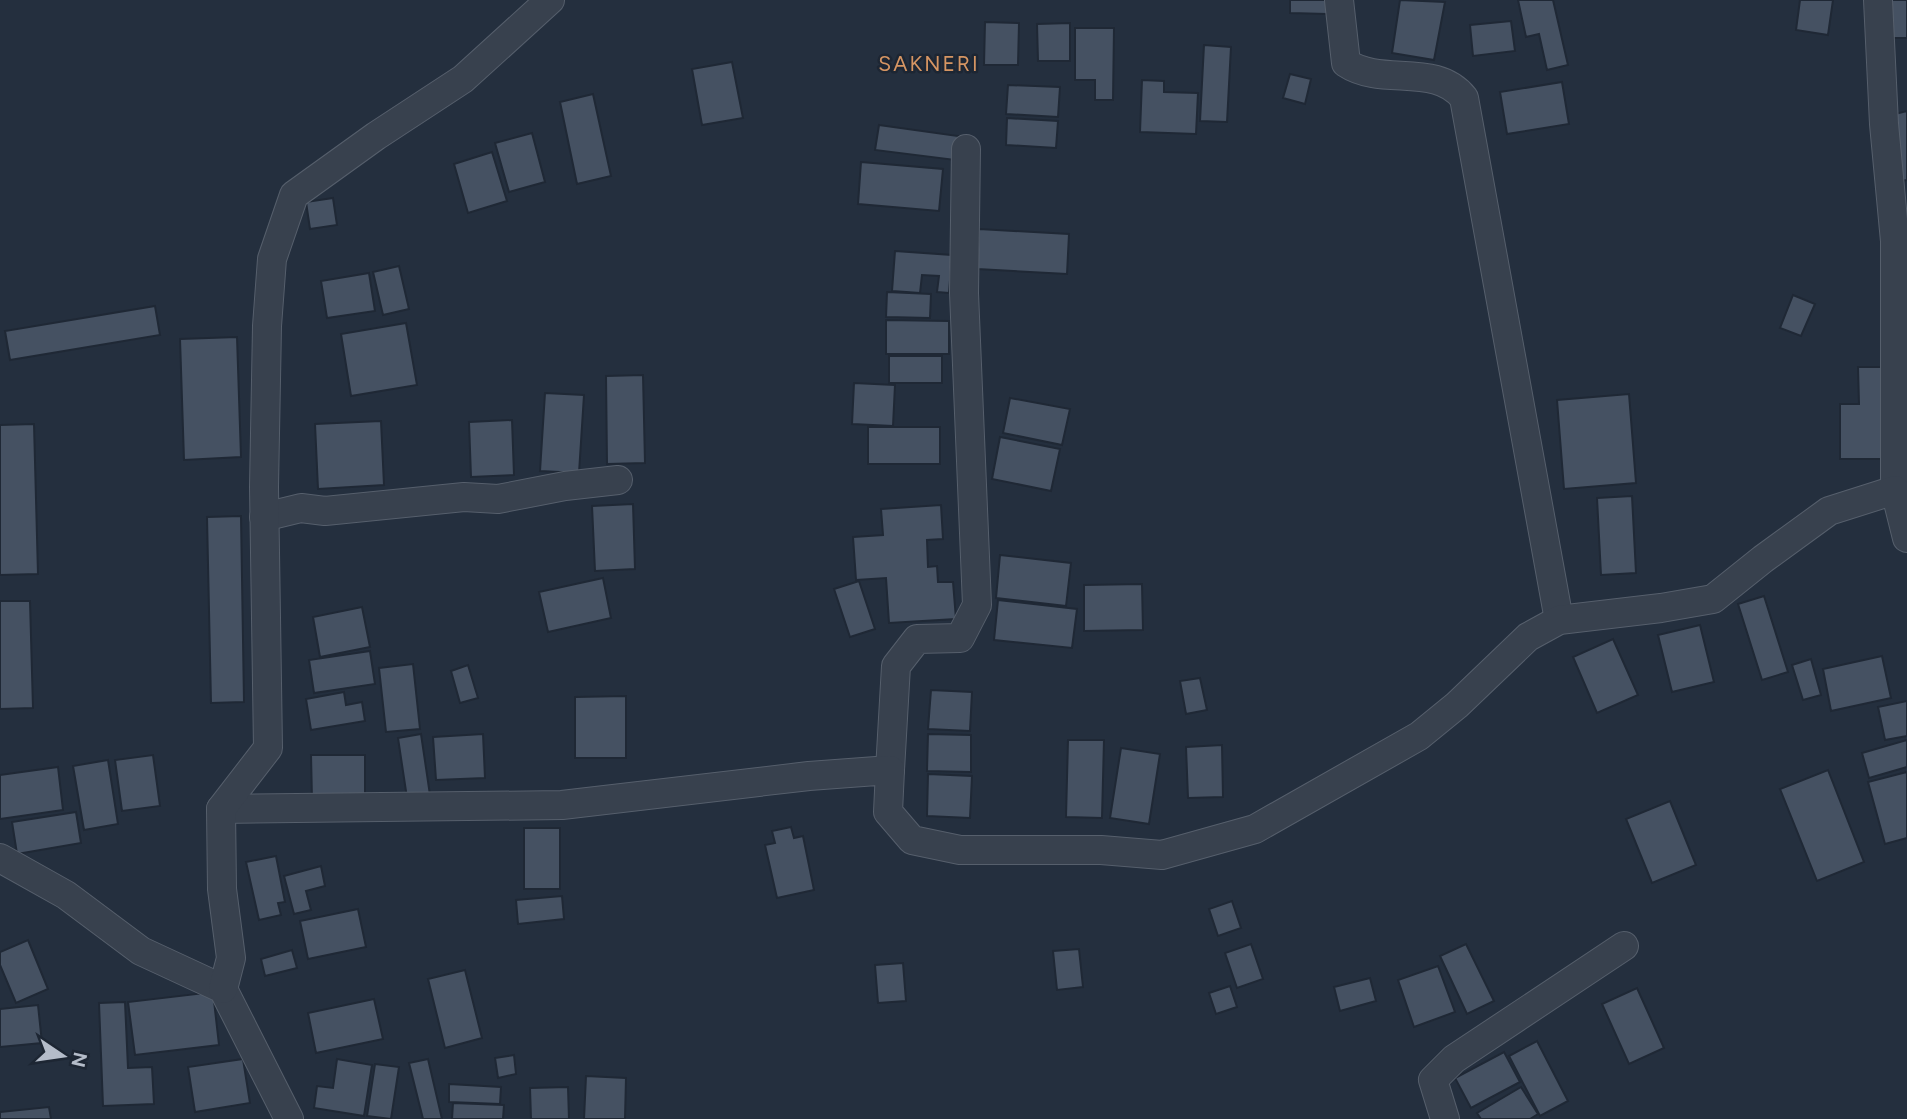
<svg xmlns="http://www.w3.org/2000/svg" width="1907" height="1119" font-family="Figtree,sans-serif">
<style>
.building{fill:#455162;stroke:#1f2835;stroke-width:2}
.lines{fill:none;stroke-linecap:round;stroke-linejoin:round}
.street-casing{stroke:#565f6c;stroke-width:30}
.street{stroke:#38414e;stroke-width:28}
.labels{text-anchor:middle;dominant-baseline:central;stroke-width:5;stroke-linejoin:round;paint-order:stroke}
.neighbourhood-label{font-size:21px;letter-spacing:2px;fill:#d59563;stroke:#1d2633}
</style>
<rect width="100%" height="100%" fill="#242f3e"/>
<g class="building">
<polygon points="1290,0 1328,0 1327,14 1290,13"/>
<polygon points="1400,0 1445,2 1434,60 1392,53"/>
<polygon points="1518,0 1553,0 1568,65 1547,70 1539,34 1526,37"/>
<polygon points="1800,0 1833,0 1828,35 1796,30"/>
<rect x="1885" y="0" width="22" height="38"/>
<polygon points="1511,21 1515,51 1473,56 1470,25"/>
<polygon points="985,22 1019,23 1018,65 984,65"/>
<polygon points="1070,23 1070,61 1038,61 1037,24"/>
<polygon points="1075,28 1114,28 1113,100 1095,100 1095,80 1075,80"/>
<polygon points="1204,45 1231,47 1227,122 1200,121"/>
<polygon points="732,62 743,118 702,125 692,69"/>
<polygon points="1290,74 1311,79 1305,104 1283,98"/>
<polygon points="1142,80 1164,81 1164,92 1198,93 1196,134 1140,132"/>
<polygon points="1562,82 1569,124 1507,134 1500,92"/>
<polygon points="1008,85 1060,87 1058,117 1006,114"/>
<polygon points="593,94 611,176 577,184 560,102"/>
<polygon points="1907,111 1907,180 1901,181 1887,116"/>
<polygon points="1007,118 1058,121 1056,148 1006,145"/>
<polygon points="879,125 958,136 955,160 875,150"/>
<polygon points="532,133 545,182 509,192 495,143"/>
<polygon points="492,152 507,201 468,213 454,164"/>
<polygon points="861,162 943,169 939,211 858,204"/>
<polygon points="333,198 337,225 310,229 306,202"/>
<polygon points="979,229 1069,234 1067,274 977,269"/>
<polygon points="895,251 952,255 949,293 937,292 939,276 922,275 920,293 892,291"/>
<polygon points="399,266 409,309 383,315 373,272"/>
<polygon points="369,273 375,311 327,318 321,281"/>
<polygon points="887,292 931,294 930,318 886,317"/>
<polygon points="1793,295 1815,304 1801,336 1780,328"/>
<polygon points="155,306 160,335 10,360 5,331"/>
<polygon points="886,320 949,321 949,354 886,354"/>
<polygon points="406,323 417,385 351,396 341,334"/>
<polygon points="237,337 241,457 184,460 180,339"/>
<rect x="889" y="356" width="53" height="27"/>
<polygon points="1858,367 1886,367 1885,459 1840,459 1840,404 1859,404"/>
<polygon points="643,375 645,463 607,464 606,376"/>
<polygon points="854,383 895,385 893,426 852,424"/>
<polygon points="545,393 584,395 579,473 540,471"/>
<polygon points="1629,394 1636,483 1564,489 1557,400"/>
<polygon points="1010,398 1070,409 1062,445 1003,433"/>
<polygon points="512,420 514,475 471,477 469,422"/>
<polygon points="381,421 384,485 318,489 315,424"/>
<polygon points="34,424 38,574 0,575 0,425"/>
<rect x="868" y="427" width="72" height="37"/>
<polygon points="1000,437 1060,449 1051,491 992,479"/>
<polygon points="1632,496 1636,573 1601,575 1597,498"/>
<polygon points="633,504 635,569 595,571 592,506"/>
<polygon points="941,505 943,539 927,540 928,567 937,566 938,582 953,582 956,619 889,623 886,578 856,580 853,537 883,535 881,509"/>
<polygon points="241,516 244,702 211,703 207,517"/>
<polygon points="1000,555 1071,563 1066,606 996,598"/>
<polygon points="603,578 611,618 548,632 539,592"/>
<polygon points="859,581 875,629 850,637 834,589"/>
<polygon points="1142,584 1143,630 1084,631 1084,585"/>
<polygon points="1764,596 1788,672 1762,680 1738,604"/>
<polygon points="998,600 1077,609 1072,648 994,640"/>
<polygon points="0,601 30,601 33,708 0,709"/>
<polygon points="362,607 370,647 320,657 313,617"/>
<polygon points="1700,625 1714,682 1672,692 1658,635"/>
<polygon points="1613,639 1638,695 1597,713 1573,657"/>
<polygon points="370,651 375,684 314,693 309,660"/>
<polygon points="1882,656 1891,698 1831,711 1823,669"/>
<polygon points="1811,659 1821,695 1803,700 1792,665"/>
<polygon points="413,664 420,729 386,732 379,668"/>
<polygon points="468,665 478,698 460,703 451,671"/>
<polygon points="1200,678 1207,710 1186,714 1180,681"/>
<polygon points="931,690 972,692 970,731 928,729"/>
<polygon points="344,692 346,705 362,702 365,721 311,730 306,699"/>
<polygon points="626,696 626,758 575,758 575,697"/>
<polygon points="1907,701 1907,736 1885,740 1878,707"/>
<polygon points="421,734 430,795 407,798 398,738"/>
<polygon points="483,734 485,778 436,780 433,737"/>
<polygon points="928,734 971,735 971,772 927,771"/>
<polygon points="1068,740 1104,740 1102,818 1066,817"/>
<polygon points="1907,740 1907,767 1869,778 1862,753"/>
<polygon points="1222,745 1223,797 1188,798 1186,747"/>
<polygon points="1121,748 1160,754 1149,824 1110,818"/>
<polygon points="153,755 160,806 122,811 115,760"/>
<polygon points="311,755 365,755 365,799 312,800"/>
<polygon points="108,760 118,824 84,830 73,766"/>
<polygon points="58,767 63,810 0,819 0,775"/>
<polygon points="1828,770 1864,862 1817,881 1780,789"/>
<polygon points="1907,772 1907,838 1885,844 1868,782"/>
<polygon points="928,774 972,776 970,818 927,816"/>
<polygon points="1670,801 1696,865 1652,883 1626,819"/>
<polygon points="76,812 81,843 17,854 12,822"/>
<polygon points="791,827 794,838 803,836 814,890 777,898 765,845 775,843 772,831"/>
<rect x="524" y="828" width="36" height="61"/>
<polygon points="276,856 285,902 278,903 281,915 259,920 246,862"/>
<polygon points="321,866 325,886 306,891 311,910 294,914 284,876"/>
<polygon points="562,896 564,919 518,924 516,900"/>
<polygon points="1232,901 1241,928 1218,936 1209,909"/>
<polygon points="358,909 366,947 308,959 300,921"/>
<polygon points="28,940 48,989 16,1003 0,965 0,952"/>
<polygon points="1251,944 1263,979 1237,988 1225,953"/>
<polygon points="1466,944 1494,1001 1467,1014 1440,956"/>
<polygon points="1079,949 1083,987 1057,990 1053,951"/>
<polygon points="292,950 297,968 265,976 261,959"/>
<polygon points="903,963 906,1001 878,1003 875,965"/>
<polygon points="1438,966 1455,1012 1414,1027 1398,980"/>
<polygon points="465,970 482,1038 445,1048 428,979"/>
<polygon points="1370,978 1376,1001 1340,1011 1334,987"/>
<polygon points="1230,986 1237,1007 1216,1014 1209,993"/>
<polygon points="1637,988 1664,1048 1629,1064 1602,1004"/>
<polygon points="213,992 219,1045 135,1055 128,1002"/>
<polygon points="374,999 383,1039 316,1053 308,1013"/>
<polygon points="125,1002 128,1068 152,1067 154,1104 103,1106 99,1003"/>
<polygon points="38,1005 42,1043 0,1047 0,1009"/>
<polygon points="1537,1041 1568,1101 1540,1116 1509,1056"/>
<polygon points="1504,1052 1520,1082 1471,1108 1455,1078"/>
<polygon points="514,1055 516,1074 498,1078 495,1058"/>
<polygon points="243,1059 250,1103 195,1112 188,1067"/>
<polygon points="337,1059 372,1065 364,1116 314,1108 317,1086 333,1088"/>
<polygon points="428,1059 442,1119 423,1119 409,1063"/>
<polygon points="375,1064 399,1067 391,1119 367,1116"/>
<polygon points="586,1076 626,1078 625,1119 584,1119"/>
<polygon points="449,1084 501,1087 500,1104 449,1102"/>
<polygon points="568,1087 569,1119 531,1119 530,1088"/>
<polygon points="1521,1087 1538,1114 1530,1119 1481,1119 1477,1113"/>
<polygon points="453,1103 504,1105 503,1119 452,1119"/>
<polygon points="49,1107 51,1119 0,1119 0,1112"/>
</g>
<g class="lines">
<g class="street-casing">
<g id="street">
<path d="M1339 0 1346 63C1382 87 1436 62 1464 98L1559 620"/>
<polyline points="1878,0 1884,124 1895,241 1895,490"/>
<polyline points="264,517 301,508 325,511 464,497 498,499 565,486 618,480"/>
<polyline points="890,770 896,666 917,639 960,638 977,605 964,293 966,149"/>
<polyline points="221,809 562,805 809,776 890,770 888,812 912,840 960,850 1101,850 1162,855 1255,829 1419,736 1457,705 1528,637 1559,620 1661,608 1713,599 1763,559 1829,511 1895,490 1907,538"/>
<polyline points="0,858 66,895 141,951 223,989 289,1119"/>
<polyline points="223,989 231,958 222,889 221,809 268,748 264,487 267,326 272,259 294,195 376,136 463,79 550,0"/>
<polyline points="1445,1119 1433,1080 1454,1059 1624,946"/>
</g>
</g>
<use href="#street" class="street"/>
</g>
<g class="labels">
<g class="neighbourhood-label">
<text x="929" y="63">SAKNERI</text>
</g>
</g>
<g transform="translate(63 1056) rotate(103)" stroke="#1d2633" stroke-width="5" paint-order="stroke">
<path d="M0-5L12 26L0 18L-12 26Z" fill="#b4bcc9"/>
<text y="-10" font-size="19" font-weight="bold" text-anchor="middle" fill="#b4bcc9">N</text>
</g>
</svg>
